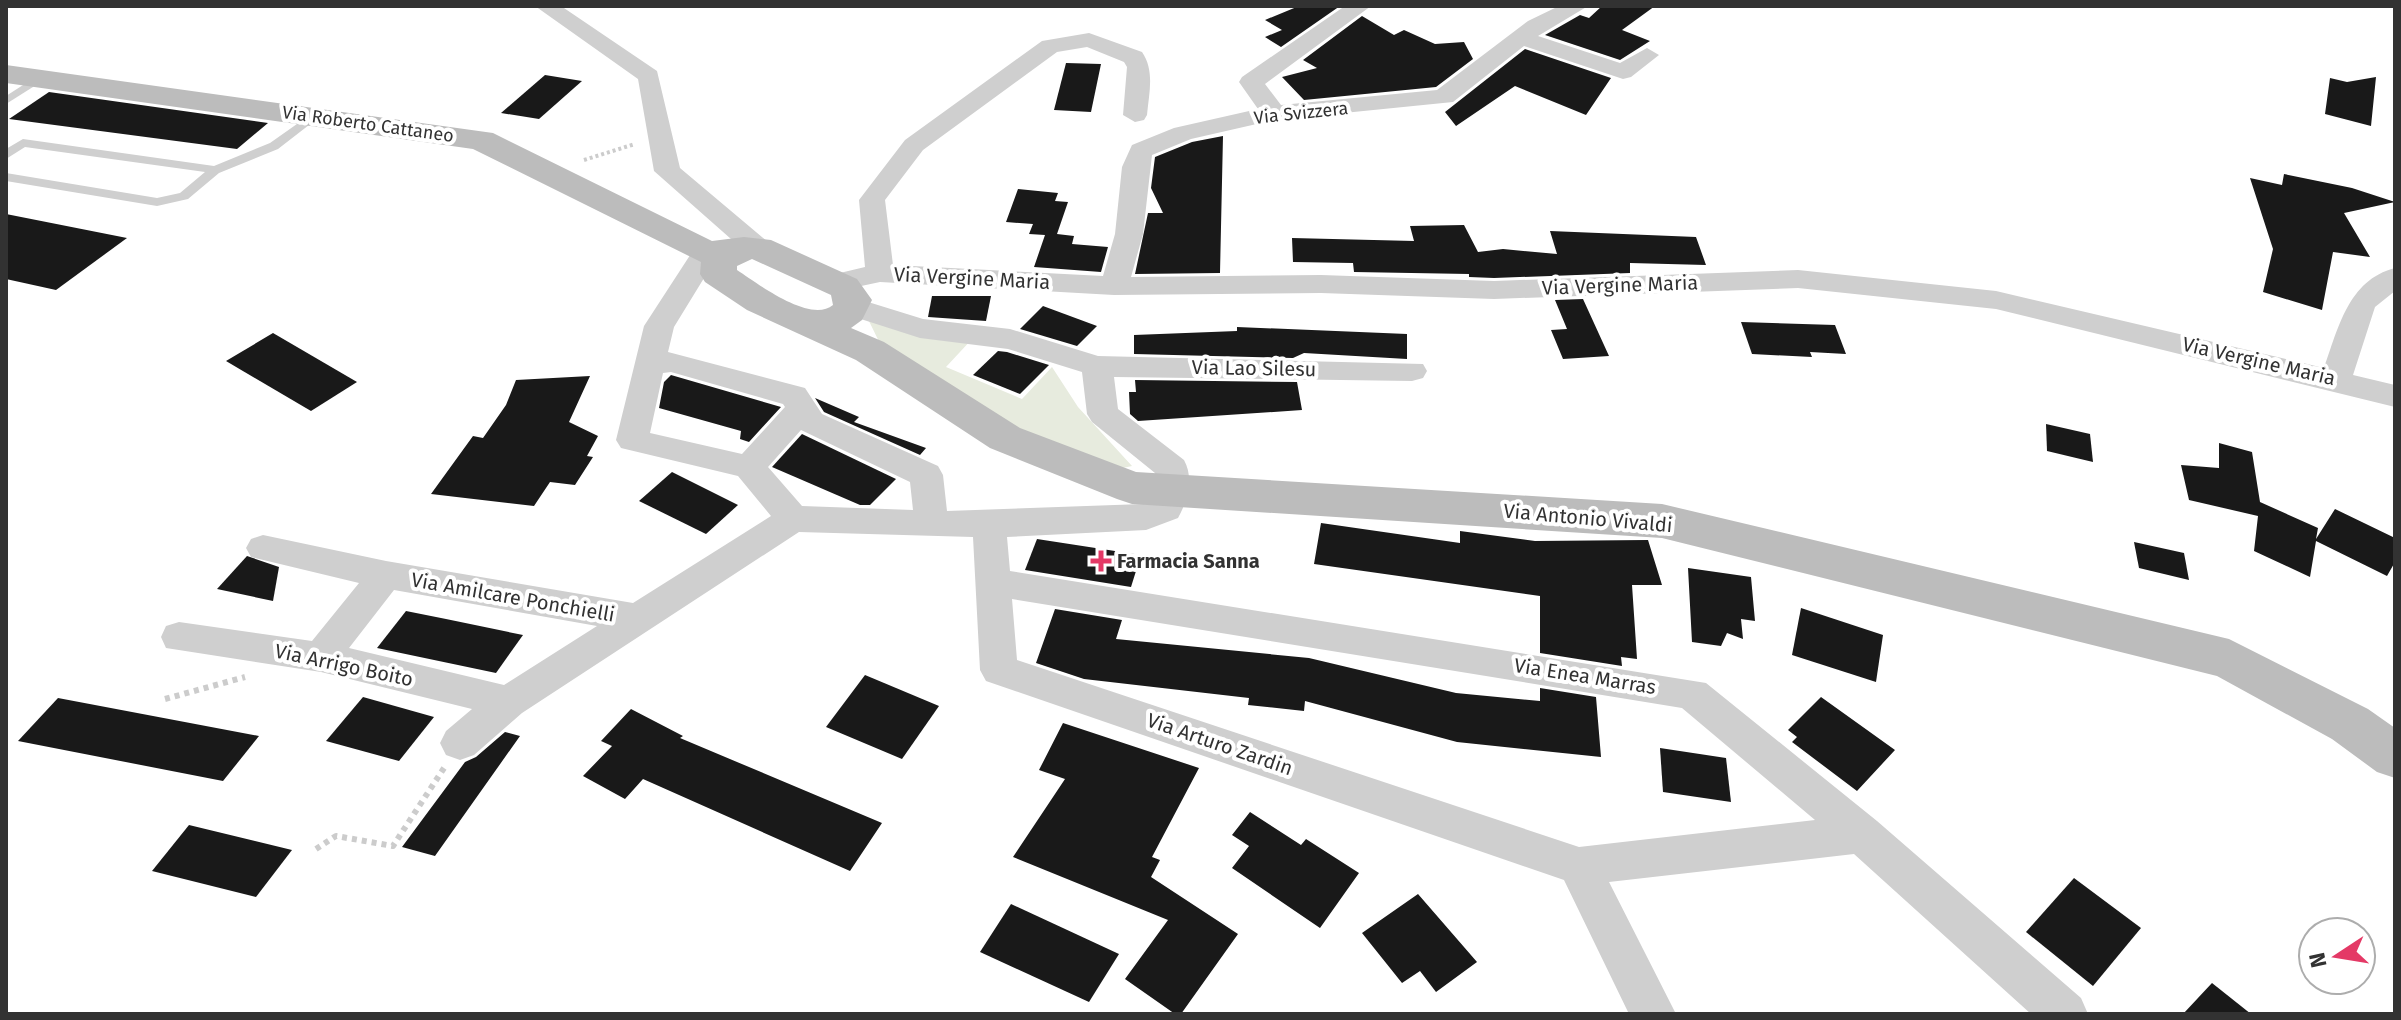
<svg xmlns="http://www.w3.org/2000/svg" width="2401" height="1020" font-family="'Fira Sans',sans-serif">
<style>
.green{fill:#e7ebde}
.building{fill:#191919}
.lines{fill:none;stroke-linecap:round;stroke-linejoin:round}
.path-far1{stroke:#ccc;stroke-width:4;stroke-dasharray:3 3;stroke-linecap:butt}
.path{stroke:#ccc;stroke-width:6;stroke-dasharray:5 5;stroke-linecap:butt}
.service{fill:#cfcfcf;fill-rule:evenodd}
.minor{fill:#cfcfcf;fill-rule:evenodd}
.secondary{fill:#bcbcbc;fill-rule:evenodd}
.poi-dot{fill:#e43966;stroke:#fff;stroke-width:3}
.labels{text-anchor:middle;dominant-baseline:central;stroke-width:8;stroke-linejoin:round;paint-order:stroke}
.far-street-label{font-size:18px;fill:#323232;stroke:#fff}
.street-label{font-size:20px;fill:#323232;stroke:#fff}
.poi-label{font-size:20px;font-weight:bold;fill:#323232;stroke:#fff;text-anchor:start}
</style>
<rect width="100%" height="100%" fill="#fff"/>
<polygon class="green" points="868,319 973,338 946,367 1022,399 1052,367 1078,407 1132,466 1104,472 1010,434 886,356"/>
<g class="building">
<polygon points="1299,6 1340,6 1281,47 1265,37 1282,30 1265,20"/>
<polygon points="1602,6 1655,6 1622,30 1650,41 1620,60 1545,35 1580,15 1589,18"/>
<polygon points="1362,16 1394,35 1404,30 1435,44 1464,42 1473,59 1436,87 1304,100 1282,77 1317,68 1303,60"/>
<polygon points="1525,49 1611,78 1586,115 1515,86 1456,126 1445,112"/>
<polygon points="1066,63 1101,64 1091,112 1054,110"/>
<polygon points="545,75 582,81 539,119 501,113"/>
<polygon points="2376,77 2371,126 2325,114 2330,78 2347,82"/>
<polygon points="49,92 268,123 237,149 9,119"/>
<polygon points="1223,136 1220,273 1135,274 1148,213 1163,213 1151,188 1155,157 1192,142"/>
<polygon points="2284,174 2352,188 2395,202 2344,213 2370,257 2333,252 2322,310 2263,292 2273,249 2250,178 2282,185"/>
<polygon points="1018,189 1058,193 1055,201 1068,202 1057,234 1074,236 1072,244 1108,247 1101,272 1034,267 1045,235 1029,234 1033,224 1006,222"/>
<polygon points="6,214 127,238 56,290 6,279"/>
<polygon points="1464,225 1478,252 1503,249 1557,254 1550,231 1696,237 1706,265 1630,263 1630,273 1494,278 1469,277 1469,274 1354,272 1353,263 1293,262 1292,238 1414,241 1410,226"/>
<polygon points="932,296 991,296 986,321 928,317"/>
<polygon points="1583,299 1609,356 1563,359 1551,330 1567,329 1555,300"/>
<polygon points="1043,306 1097,326 1077,346 1020,329"/>
<polygon points="1741,322 1835,325 1846,354 1810,352 1812,357 1752,354"/>
<polygon points="1237,327 1407,334 1407,359 1304,353 1293,358 1134,354 1134,335 1237,331"/>
<polygon points="273,333 357,382 311,411 226,361"/>
<polygon points="998,351 1007,352 1049,365 1020,394 973,375"/>
<polygon points="671,375 781,407 749,442 740,439 741,431 659,408 664,382"/>
<polygon points="590,376 569,422 598,436 587,456 593,457 575,485 550,482 534,506 431,494 473,436 483,438 506,405 516,380"/>
<polygon points="1135,380 1297,382 1302,410 1138,421 1130,414 1129,392 1136,392"/>
<polygon points="815,398 859,417 854,422 926,448 920,455 824,412"/>
<polygon points="2046,424 2090,434 2093,462 2047,451"/>
<polygon points="802,434 896,479 870,505 860,505 772,467"/>
<polygon points="2219,443 2252,452 2260,502 2318,528 2316,539 2335,509 2395,538 2395,562 2387,576 2316,541 2310,577 2254,551 2258,516 2189,500 2181,465 2219,468"/>
<polygon points="672,472 738,505 706,534 639,501"/>
<polygon points="1321,523 1460,543 1460,531 1535,541 1648,540 1662,585 1632,585 1637,659 1621,657 1622,666 1540,653 1540,596 1314,564"/>
<polygon points="1037,539 1141,555 1131,587 1025,570"/>
<polygon points="2134,542 2184,553 2189,580 2139,568"/>
<polygon points="247,556 279,567 273,601 217,589"/>
<polygon points="1688,568 1751,577 1755,621 1741,619 1743,639 1727,633 1721,646 1692,642"/>
<polygon points="1801,608 1883,635 1876,682 1792,655"/>
<polygon points="1055,609 1122,620 1116,639 1309,658 1456,693 1540,701 1540,688 1596,697 1601,757 1457,742 1305,701 1304,711 1248,705 1249,698 1084,679 1036,663"/>
<polygon points="406,611 446,619 523,635 496,673 377,648"/>
<polygon points="865,675 939,706 902,759 826,727"/>
<polygon points="363,697 434,717 399,761 326,741"/>
<polygon points="1821,697 1895,750 1857,791 1792,742 1797,737 1788,730"/>
<polygon points="58,698 259,736 223,781 18,741"/>
<polygon points="631,709 683,736 680,738 882,823 850,871 643,779 625,799 583,776 612,746 601,741"/>
<polygon points="1063,723 1199,768 1152,857 1160,860 1151,877 1238,934 1181,1014 1175,1014 1125,979 1168,920 1013,857 1065,779 1039,770"/>
<polygon points="505,732 520,736 435,856 402,847 465,762 476,757"/>
<polygon points="1660,748 1726,758 1731,802 1663,792"/>
<polygon points="1250,812 1301,845 1306,839 1359,873 1320,928 1232,868 1249,846 1232,835"/>
<polygon points="189,825 292,850 256,897 152,871"/>
<polygon points="2074,878 2141,928 2093,986 2026,932"/>
<polygon points="1418,894 1477,962 1436,992 1420,971 1402,983 1362,933"/>
<polygon points="1011,904 1119,954 1089,1002 980,952"/>
<polygon points="2212,983 2251,1014 2183,1014"/>
</g>
<g class="lines">
<polyline class="path-far1" points="584,160 635,144"/>
<g class="path">
<polyline points="165,699 245,677"/>
<polyline points="316,849 336,836 393,846 444,768"/>
</g>
<g class="service">
<polygon points="34,78 44,80 6,104 6,96"/>
<polygon points="314,112 318,114 318,118 278,149 219,173 188,199 157,206 6,181 6,173 157,198 180,193 205,172 25,147 6,159 6,149 23,139 214,166 270,143"/>
</g>
<g class="minor">
<polygon points="535,6 561,6 657,71 680,168 768,242 772,248 768,254 748,254 654,171 638,79"/>
<path d="M1345 6H1371L1265 84 1281 105 1437 90 1528 21 1559 6H1588L1538 36 1620 63 1647 48 1659 55 1631 77 1623 79 1524 46 1453 102 1274 120 1191 139 1152 155 1143 234 1131 277 1321 275 1494 281 1798 270 1996 291 2324 368C2338 329 2348 280 2395 268V291L2375 307 2353 375 2395 385V407L1996 309 1798 288 1494 299 1321 293 1114 295 880 282 833 292 823 289 819 283 823 277 865 267 859 200 905 140 1042 41 1089 33 1142 52C1155 71 1149 93 1147 115L1144 120 1135 122 1123 115 1127 67 1124 62 1087 47 1057 52 923 150 885 200 893 265 1103 276 1115 234 1122 167 1132 145 1174 128 1258 109 1239 82 1242 77Z"/>
<path d="M706 243 716 246 720 252 674 327 668 352 805 388 822 414 938 466 943 475 947 511 1143 504 1152 501 1155 473 1092 422 1087 414 1082 372 1008 349 920 338 842 313 837 306 842 299 852 297 923 319 1010 329 1098 356 1423 364 1427 371 1423 378 1412 381 1114 377 1118 409 1184 460C1194 478 1188 500 1178 518L1146 530 1007 537 1010 571 1706 683 1877 821 2081 998 2088 1014H2031L1854 854 1609 882 1676 1014H1629L1564 880 986 681 980 670 973 537 799 532 522 713 474 755 460 760 446 755 440 743 446 731 472 709 321 672 166 648 161 637 166 626 179 622 312 641 359 583 251 557 246 548 251 539 263 535 386 561 633 603 771 516 738 476 621 448 616 440 644 326 696 246ZM671 372 783 404 785 407 742 454 650 433 663 373ZM801 430 910 482 913 510 802 506 768 467ZM394 590 597 626 504 685 349 648ZM1012 599 1682 708 1815 820 1579 847 1017 660Z"/>
</g>
<path class="secondary" d="M6 65 493 133 712 241 744 237 771 240 857 279 872 300 862 320 851 328 884 342 1020 428 1136 472 1662 504 2229 639 2368 709 2395 728V778L2377 772 2332 739 2217 676 1662 538 1132 504 1117 499 990 448 856 360 747 310 705 282 700 274 701 262 473 149 6 83ZM752 259 831 295 833 305C810 324 757 283 737 270V266Z"/>
</g>
<path class="poi-dot" d="M1097 549h8v8h8v8h-8v8h-8v-8h-8v-8h8z"/>
<g class="labels">
<g class="far-street-label">
<text transform="translate(1301 113) rotate(-6)">Via Svizzera</text>
<text transform="translate(368 124) rotate(8)">Via Roberto Cattaneo</text>
</g>
<g class="street-label">
<text transform="translate(972 278) rotate(3)">Via Vergine Maria</text>
<text transform="translate(1620 285) rotate(-2)">Via Vergine Maria</text>
<text transform="translate(2259 361) rotate(13)">Via Vergine Maria</text>
<text transform="translate(1254 368) rotate(1)">Via Lao Silesu</text>
<text transform="translate(1588 518) rotate(5)">Via Antonio Vivaldi</text>
<text transform="translate(513 597) rotate(10)">Via Amilcare Ponchielli</text>
<text transform="translate(344 665) rotate(12)">Via Arrigo Boito</text>
<text transform="translate(1585 676) rotate(9)">Via Enea Marras</text>
<text transform="translate(1220 744) rotate(19)">Via Arturo Zardin</text>
</g>
<g class="poi-label">
<text x="1117" y="561">Farmacia Sanna</text>
</g>
</g>
<rect width="2401" height="1020" fill="none" stroke="#323232" stroke-width="16"/>
<g transform="translate(2337 956) rotate(258)"><circle r="38" fill="#ffffff" stroke="#adadad" stroke-width="2"/>
<path d="M0-6L14 30L0 20L-14 30Z" fill="#e43966"/>
<text y="-12" font-size="22" font-weight="bold" text-anchor="middle" fill="#323232">N</text>
</g>
</svg>
